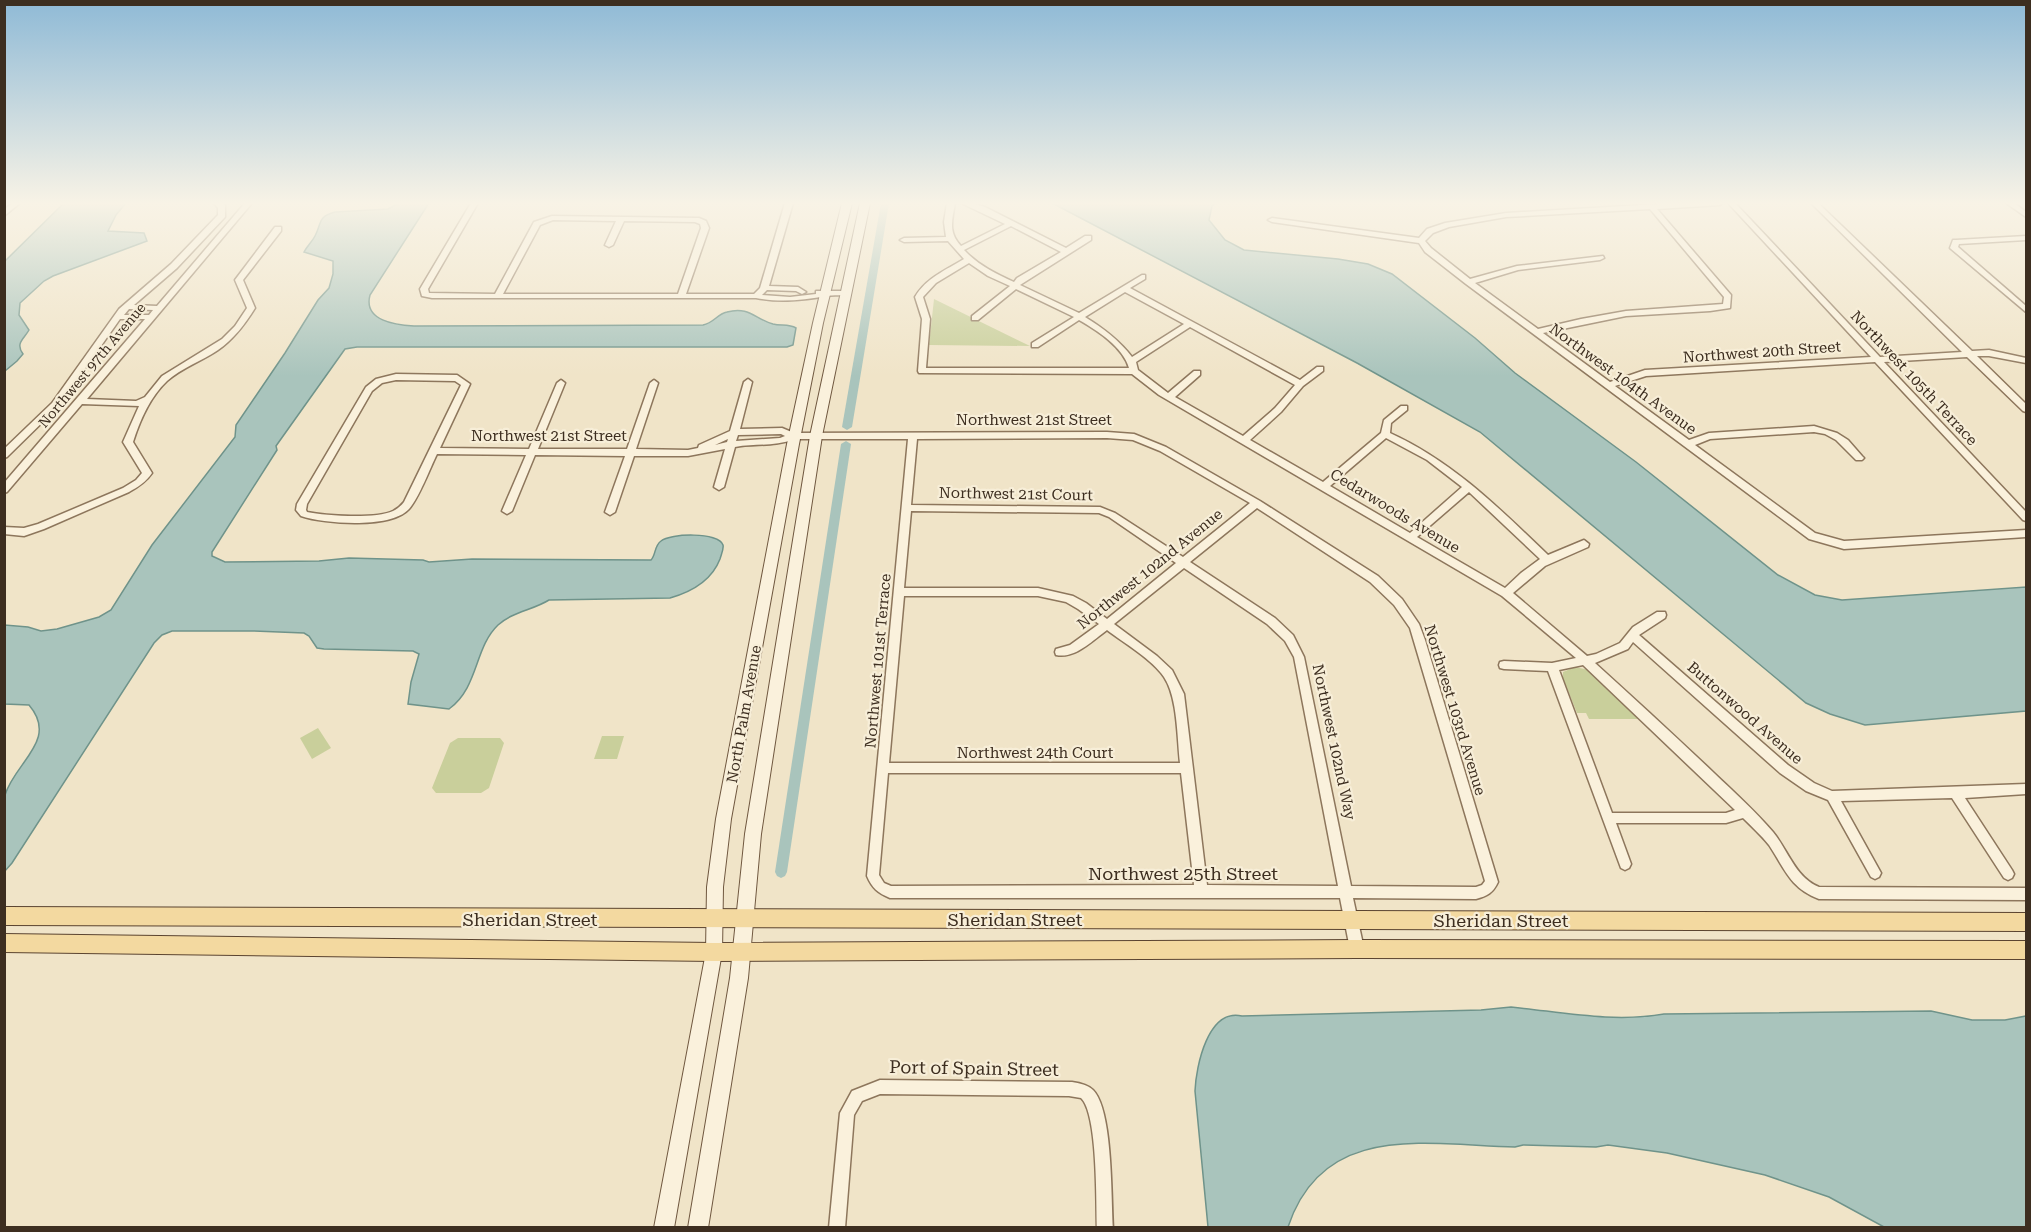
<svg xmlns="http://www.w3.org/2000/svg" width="2031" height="1232" font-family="'Roboto Serif',serif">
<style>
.green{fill:#c9cf9b}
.water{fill:#a9c4bc;stroke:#6f938a;stroke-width:1.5}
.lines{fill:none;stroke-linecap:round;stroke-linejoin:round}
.canal{fill:#a9c4bc;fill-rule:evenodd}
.street-casing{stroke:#8d765c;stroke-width:3}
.secondary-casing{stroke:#6f573f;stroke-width:2}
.primary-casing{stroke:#5b4430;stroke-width:2}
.street{fill:#faf1dc;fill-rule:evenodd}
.secondary{fill:#faf1dc;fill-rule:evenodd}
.primary{fill:#f3d9a0;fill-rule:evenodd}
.labels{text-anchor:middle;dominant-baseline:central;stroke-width:4.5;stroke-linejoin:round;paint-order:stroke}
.far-street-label{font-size:14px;fill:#3d2e20;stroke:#f7eed8}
.street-label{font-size:15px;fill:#3d2e20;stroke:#f7eed8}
.near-street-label{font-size:18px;fill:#3d2e20;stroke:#f7eed8}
</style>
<rect width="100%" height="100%" fill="#f0e4c8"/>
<g class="green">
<polygon points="934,299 1030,346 929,345"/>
<polygon points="1575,667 1589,670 1642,719 1589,719 1586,713 1577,713 1563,678 1563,672"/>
<polygon points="318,728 331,748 312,759 300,738"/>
<polygon points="602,736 624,736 617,759 594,759"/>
<polygon points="458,738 500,738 504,743 489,788 481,793 436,793 432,788 450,743"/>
</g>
<g class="water">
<path d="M64 203H126L116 215 108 231 144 233 147 241 53 276 44 281 20 303 19 315 29 330C24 339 15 343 23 354L17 361 5 371V261Z"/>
<path d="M399 203H429L370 295C363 321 396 325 414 326L703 325C714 323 717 314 727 312 749 306 755 319 773 324 781 326 789 324 796 328L793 345 787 347H357L345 349 276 446 277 450 212 552V556L225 562 319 561 349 558 423 560 429 562 472 559 651 560C656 555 654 546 661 541 670 533 719 532 723 545 724 549 721 555 720 559 712 580 691 592 670 598L549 600C533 610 512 612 498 625 474 648 479 687 449 709L408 704 411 682 419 654 413 651 324 649 317 648 309 636 304 633 253 631H172L162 635 154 643 12 863 5 871C4 854 1 809 5 795 15 762 59 740 29 705L5 704V625L28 627 41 631 57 629 99 617 111 610 152 545 235 437 236 425 285 353 318 300 329 288 333 274V261L304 252C307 246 312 242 315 236 322 223 317 217 335 212L388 209Z"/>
<polygon points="1052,203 1216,203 1212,206 1209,220 1225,240 1244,250 1338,259 1368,264 1392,274 1475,338 1515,373 1636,462 1778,575 1815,595 1842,600 2026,587 2026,711 1865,725 1830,714 1806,703 1480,432 1357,363"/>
<path d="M1511 1007C1562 1012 1613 1023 1664 1014L1931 1011 1972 1020H2005L2026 1016V1227H1884L1829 1197 1765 1175 1667 1153 1608 1145 1596 1147 1523 1145 1515 1147C1427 1145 1323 1121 1288 1227H1208L1195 1091C1196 1066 1208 1008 1242 1016L1481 1010Z"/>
</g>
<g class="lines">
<g class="canal">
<polygon points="881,203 889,203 852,427 847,430 842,427"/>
<polygon points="846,441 851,444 787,872 785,876 781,878 777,876 775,872 841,444"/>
</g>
<g class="street-casing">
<g id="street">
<polygon points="12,203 20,203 4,216 4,210"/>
<path d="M214 203H222L225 205V217L177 268 134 305 157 306 245 203H252L87 399 136 401 145 397 162 376 222 339 235 326 247 308 235 280 275 227H281V231L243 280 255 308C245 324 234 339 218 350 202 361 181 368 167 381 150 397 140 420 133 442L152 473C146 482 138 487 129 492L44 529 24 536 4 534V527L24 528 38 524 123 488 136 480 142 473 123 442 139 406 82 404 7 492 4 493V483L145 319H120L58 407 7 457 4 458V449L52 403 119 309 171 264 218 215V208ZM129 309 153 310 149 315H124Z"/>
<path d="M471 203H478L428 289 429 293 495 294 534 222 552 216 699 218 706 221 709 228 686 294H754L760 288 785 203H793L769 286 798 287 806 292 802 294 796 291 767 290 762 295 790 297 816 294V291H846L850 293C843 297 835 294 827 296 803 300 781 303 756 298H432L422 296 420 289ZM553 220 616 221 605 245 609 247 613 245 624 221 695 222 700 224 701 228 678 294H503L540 225Z"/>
<path d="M947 203H955C952 221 948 232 961 246L1005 224 961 203H972L985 207 1066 248 1085 236H1091V240L1020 285 1079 313 1142 275H1145V279L1130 288 1300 380 1317 367H1323V371L1303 386 1281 412 1250 440 1323 482 1381 433 1384 420 1401 406H1407V410L1391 423 1390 433C1452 461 1499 508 1548 555L1584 540 1589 544 1588 547 1545 566 1513 593 1587 656 1596 654 1620 643 1633 627 1657 612H1665L1666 615 1665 618 1639 635 1788 765 1814 783 1832 791 2026 784V794L1965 798 2012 870 2014 874 2012 878 2008 880 2004 878 1952 798 1841 801 1881 873 1879 877 1875 879 1871 877 1828 800 1806 791 1780 773 1633 642 1628 649 1595 663C1635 699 1675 736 1714 773 1734 792 1755 811 1773 832 1788 850 1795 877 1819 887L2026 888V900L1819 899C1790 888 1785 869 1769 845 1761 835 1752 827 1743 818L1726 823H1616L1631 864 1629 868 1625 870 1621 868 1548 671 1504 669 1500 668 1499 665 1500 662 1504 661 1552 663 1576 658 1502 596 1159 395 1132 374 919 373 918 371 922 319 915 297C926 278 946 270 964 259L948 241 904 242 900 240 904 238 946 237 944 222ZM1011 226 1061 252 1017 278 1014 282C996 274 978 265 964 250ZM969 263 988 276 1010 286 972 316V320H978L1016 289 1074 317 1032 343V347H1038L1079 320C1098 331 1123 347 1129 368H926L930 319 923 297 936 283ZM1125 292 1184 324 1132 357C1119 340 1103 328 1085 317ZM1190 327 1295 385 1275 408 1243 436 1175 397 1200 375V371H1194L1168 393 1138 370 1136 362ZM1386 438 1427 460 1462 487 1410 533 1330 486ZM1469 492 1540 559 1521 573 1505 588 1417 537ZM1583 665 1735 810 1726 813H1612L1559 670Z"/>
<path d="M1676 203H1723L1720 205 1657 209 1731 295 1730 308 1710 311 1626 316 1543 333 1610 382 1645 370 1871 357 1728 203H1735L1880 357 1962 352 1811 203H1818L1972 351 1989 350 2026 358V363L1989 356H1977L2026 404V412L2023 411 1967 357 1884 362 2026 512V521L2023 520 1875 362 1646 376 1615 386 1689 440 1709 433 1814 426 1837 433 1848 440 1862 456 1864 458 1862 460H1856L1836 440 1825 434 1814 432 1710 439 1695 445 1815 533 1844 541 2026 530V537L1844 549 1809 539 1466 284 1425 252 1419 243 1272 222 1268 220 1272 218 1419 238 1427 229 1445 223 1506 213ZM1650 209 1724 297 1723 304 1626 311 1581 319 1538 329 1475 283 1518 270 1600 260 1604 258 1603 256 1517 266 1470 279 1431 248 1425 241 1433 233 1449 227 1506 217Z"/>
<polygon points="2006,203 2014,203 2026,212 2026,217"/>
<polygon points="2026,236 2026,240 1959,244 1958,247 2026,306 2026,312 1950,248 1953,240 1956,240"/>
<path d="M396 374 457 375 470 384 440 448 529 449 557 383 561 380 565 383 538 449H627L650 383 654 380 658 383 636 449 688 450 698 448 699 445 730 431 744 382 748 379 752 382 740 429 782 428 794 433 1107 432 1134 434 1166 447 1260 501 1378 576 1402 599 1419 624 1425 640 1498 882C1493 893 1487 896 1476 899L1353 898 1364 949 1362 953 1357 955 1352 953 1350 949 1340 898H890C878 893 872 888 867 876L908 439H794C775 447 755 443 735 447L724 487 719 490 714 487 725 449 688 456H634L615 512 610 515 605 512 625 456 535 455 512 511 507 514 502 511 526 455 437 454C430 468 419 498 409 509 391 529 325 524 301 516L296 510 297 504 366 387 376 379ZM396 380 455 381 461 385 404 502C401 506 397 509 393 511 376 519 326 516 307 512L306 510 307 504 372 391 382 383ZM781 434 785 436 780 438 736 441 738 435ZM1107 438 1133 440 1160 451 1250 503 1183 557 1115 513 1100 507 911 505 917 439ZM728 439 727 442 715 445ZM1257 508 1370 582 1394 605 1410 628 1485 881 1482 885 1476 887 1351 886 1304 657 1293 635 1275 618 1190 562ZM911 511 1099 513 1109 517 1176 563 1107 619 1086 603 1073 596 1038 588H904ZM1184 568 1267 624 1285 641 1294 657 1338 886 1207 885 1184 694 1172 670 1157 656 1114 624ZM904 596H1038L1066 602 1078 609 1099 624 1070 645 1056 649 1055 652 1056 655C1075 659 1092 641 1107 630 1124 643 1153 660 1164 677 1178 698 1177 738 1180 763H889ZM888 773H1181L1194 885 891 886 884 883 879 875Z"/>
<path d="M880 1080 1072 1082C1079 1083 1088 1085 1093 1090 1113 1110 1111 1198 1113 1228H1097C1096 1202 1098 1114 1081 1098L1069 1096 880 1094 862 1101 854 1115 845 1228H829L840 1113 852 1091Z"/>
</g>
</g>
<g class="secondary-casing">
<g id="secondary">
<polygon points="842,203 852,203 823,323 799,444 731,819 723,887 722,952 674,1228 654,1228 706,952 707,887 716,819 787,444 813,323"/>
<polygon points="860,203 870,203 822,436 761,834 748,978 708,1228 688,1228 730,978 745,834 810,436"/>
</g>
</g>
<g class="primary-casing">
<g id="primary">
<polygon points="4,907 2026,913 2026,931 4,925"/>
<polygon points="4,934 714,943 1357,940 2026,941 2026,959 1357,958 714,961 4,952"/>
</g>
</g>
<use href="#street" class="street"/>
<use href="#secondary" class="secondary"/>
<use href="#primary" class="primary"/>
</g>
<linearGradient id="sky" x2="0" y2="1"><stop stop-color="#8fbad6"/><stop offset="0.54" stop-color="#f8f3e6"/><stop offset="1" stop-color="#f8f3e6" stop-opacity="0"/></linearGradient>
<rect width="2031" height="376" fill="url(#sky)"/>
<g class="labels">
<g class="far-street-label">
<text transform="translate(92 365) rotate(-50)">Northwest 97th Avenue</text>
</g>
<g class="street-label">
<text transform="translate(1762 352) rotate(-4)">Northwest 20th Street</text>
<text transform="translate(1914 378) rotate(47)">Northwest 105th Terrace</text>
<text transform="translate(1623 379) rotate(36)">Northwest 104th Avenue</text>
<text x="1034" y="420">Northwest 21st Street</text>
<text x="549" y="436">Northwest 21st Street</text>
<text transform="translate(1016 494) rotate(1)">Northwest 21st Court</text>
<text transform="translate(1395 511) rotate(31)">Cedarwoods Avenue</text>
<text transform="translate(1150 569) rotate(-39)">Northwest 102nd Avenue</text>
<text transform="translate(878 661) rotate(-85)">Northwest 101st Terrace</text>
<text transform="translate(1455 710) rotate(73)">Northwest 103rd Avenue</text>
<text transform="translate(1745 713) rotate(41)">Buttonwood Avenue</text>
<text transform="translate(744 714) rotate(-80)">North Palm Avenue</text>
<text transform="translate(1334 742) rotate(78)">Northwest 102nd Way</text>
<text x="1035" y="753">Northwest 24th Court</text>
</g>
<g class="near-street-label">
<text x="1183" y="873">Northwest 25th Street</text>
<text x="530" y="919">Sheridan Street</text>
<text x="1015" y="919">Sheridan Street</text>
<text x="1501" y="920">Sheridan Street</text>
<text transform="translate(974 1068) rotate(1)">Port of Spain Street</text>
</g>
</g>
<rect width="2031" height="1232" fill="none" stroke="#3d2e20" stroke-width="12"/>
</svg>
